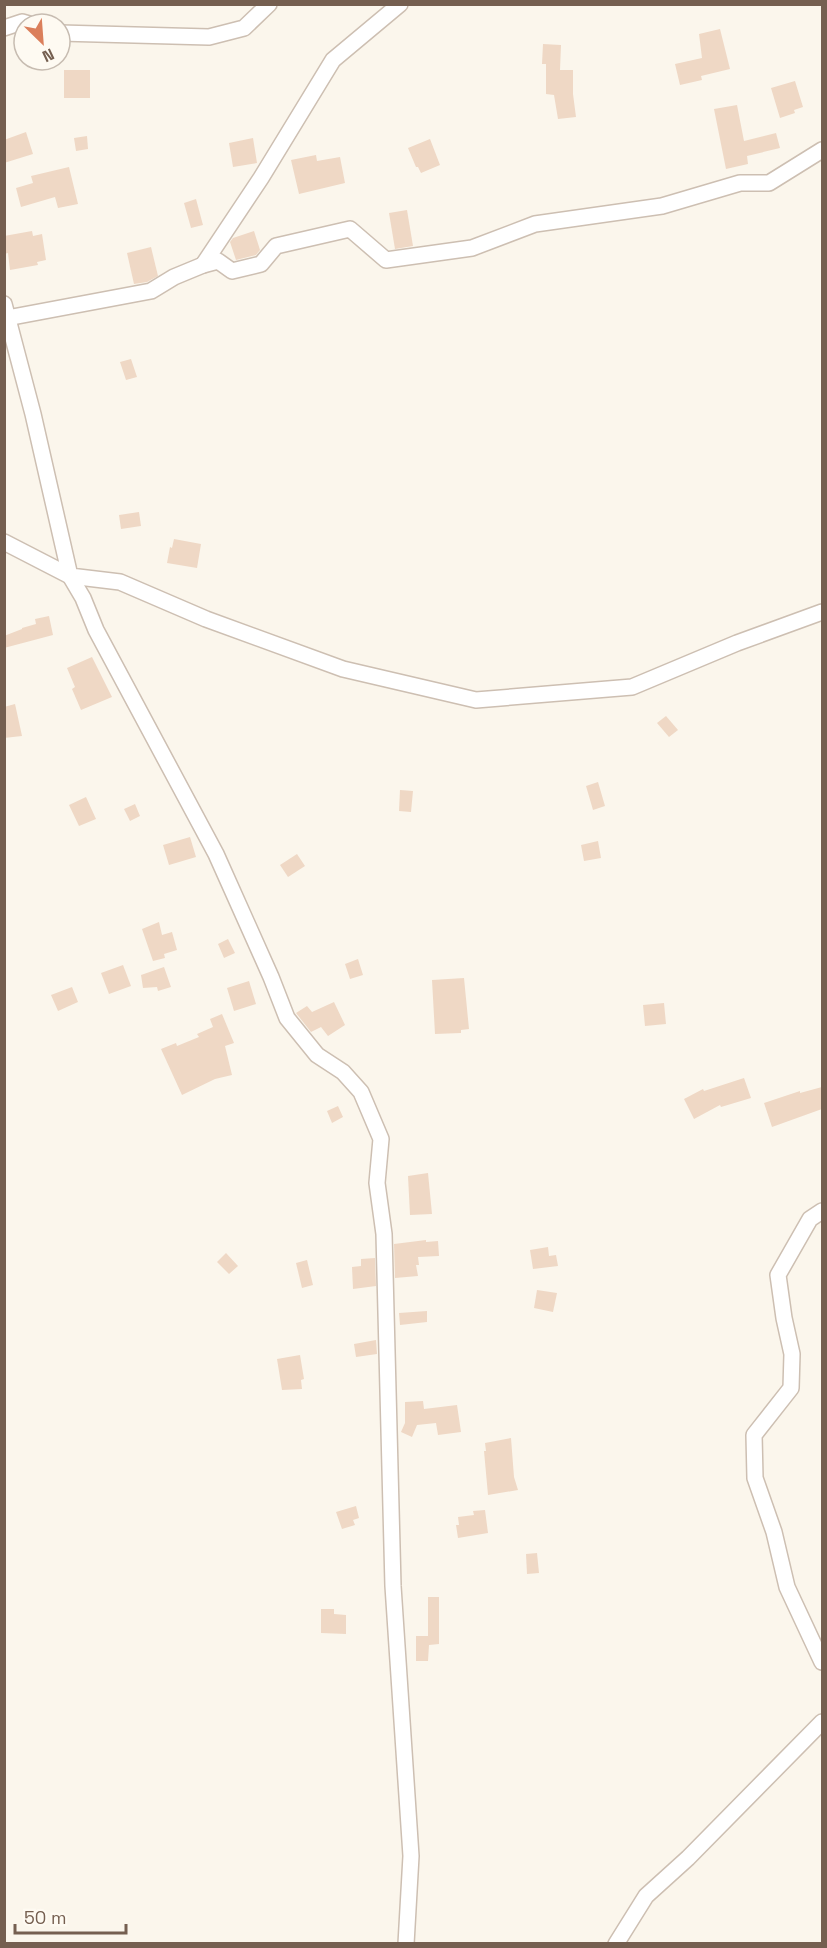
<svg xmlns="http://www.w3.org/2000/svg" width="827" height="1948" font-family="'Space Grotesk',sans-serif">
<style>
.building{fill:#efd8c5}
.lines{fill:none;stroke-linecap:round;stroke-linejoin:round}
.street-casing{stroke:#cdbfb2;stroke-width:18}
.street{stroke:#fff;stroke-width:15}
</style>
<rect width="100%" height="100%" fill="#fbf6ec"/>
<g class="building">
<polygon points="720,29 730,69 701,76 702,80 680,85 675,64 702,58 699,34"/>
<polygon points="543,44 561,45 560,70 573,70 573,94 576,117 558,119 554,95 546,94 546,64 542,64"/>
<rect x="64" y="70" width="26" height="28"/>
<polygon points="795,81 803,107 794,110 795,113 780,118 771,88"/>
<polygon points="737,105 744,141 776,133 780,148 747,156 748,164 726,169 714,109"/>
<polygon points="26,132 33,154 4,163 4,140"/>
<polygon points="87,136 88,149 76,151 74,138"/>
<polygon points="253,138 257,163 233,167 229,143"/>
<polygon points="430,139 440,165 421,173 418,167 416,167 408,148"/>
<polygon points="316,155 317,161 340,157 345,183 299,194 291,160"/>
<polygon points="69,167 78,204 58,208 55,197 21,207 16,188 33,183 31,176"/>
<polygon points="196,199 203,225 191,228 184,203"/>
<polygon points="407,210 413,246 395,249 389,213"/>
<polygon points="32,231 33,236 42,234 46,260 37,262 38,265 10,270 8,253 4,254 4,236"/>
<polygon points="254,231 260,250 256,255 236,260 230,242 233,238"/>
<polygon points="151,247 158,276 147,282 134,284 127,253"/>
<polygon points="131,359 137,377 126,380 120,362"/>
<polygon points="139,512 141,526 121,529 119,515"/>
<polygon points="174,539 201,544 197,568 167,563 170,547 172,548"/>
<polygon points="49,616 53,635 4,648 4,636 22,629 22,628 36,624 35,619"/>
<polygon points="92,657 112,697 81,710 72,689 75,687 67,668"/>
<polygon points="15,704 22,736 4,738 4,707"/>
<polygon points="666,716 678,730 669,737 657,723"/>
<polygon points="598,782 605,806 593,810 586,786"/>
<polygon points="400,790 413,791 411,812 399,811"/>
<polygon points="86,797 96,819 79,826 69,805"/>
<polygon points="135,804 140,816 130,821 124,809"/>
<polygon points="190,837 196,857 169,865 163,845"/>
<polygon points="598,841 601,858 584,861 581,845"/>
<polygon points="297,854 305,866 288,877 280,865"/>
<polygon points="159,922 162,935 172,932 177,950 164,954 165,958 153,961 142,929"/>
<polygon points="228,939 235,953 224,958 218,944"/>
<polygon points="358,959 363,975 350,979 345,964"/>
<polygon points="123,965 131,986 109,994 101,973"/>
<polygon points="164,967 171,987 158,991 157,987 143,988 141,975"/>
<polygon points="464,978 469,1029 461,1030 461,1033 435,1034 432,980"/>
<polygon points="249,981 256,1004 234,1011 227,988"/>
<polygon points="72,987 78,1002 58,1011 51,995"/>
<polygon points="334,1002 345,1025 328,1036 321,1027 311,1032 296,1013 307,1006 312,1012"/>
<polygon points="664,1003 666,1024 645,1026 643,1005"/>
<polygon points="222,1014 234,1043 225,1046 232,1075 215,1079 182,1095 161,1049 176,1043 177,1046 199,1037 197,1034 213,1027 210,1019"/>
<polygon points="744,1078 751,1098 721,1107 720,1105 694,1119 684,1099 703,1089 704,1091"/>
<polygon points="822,1087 822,1109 772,1127 764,1103 800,1091 800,1093"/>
<polygon points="338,1106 343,1117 332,1123 327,1111"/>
<polygon points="428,1173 432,1214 410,1215 408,1176"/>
<polygon points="426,1240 426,1242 438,1241 439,1256 418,1257 419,1265 416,1265 418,1276 395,1278 394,1244"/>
<polygon points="548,1247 549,1256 556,1255 558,1266 533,1269 530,1250"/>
<polygon points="226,1253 238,1266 229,1274 217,1262"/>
<polygon points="375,1258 376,1286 353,1289 352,1267 361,1266 361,1259"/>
<polygon points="307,1260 313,1285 302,1288 296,1263"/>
<polygon points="537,1290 557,1293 553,1312 534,1308"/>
<polygon points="427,1311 427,1322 400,1325 399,1313"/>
<polygon points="376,1340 377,1354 356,1357 354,1344"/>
<polygon points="300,1355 304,1379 301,1380 302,1389 282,1390 277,1359"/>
<polygon points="423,1401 424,1409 457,1405 461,1432 438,1435 436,1423 417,1425 412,1437 401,1432 405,1423 405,1402"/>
<polygon points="511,1438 514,1477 518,1490 488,1495 484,1451 486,1451 485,1443"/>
<polygon points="356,1506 359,1518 353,1520 355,1525 342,1529 336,1512"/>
<polygon points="485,1510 488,1533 458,1538 456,1525 459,1525 458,1517 474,1515 473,1511"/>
<polygon points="537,1553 539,1573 527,1574 526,1554"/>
<polygon points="428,1597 439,1597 439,1644 429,1645 428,1661 416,1661 416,1636 428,1636"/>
<polygon points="321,1609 334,1609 334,1614 346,1615 346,1634 321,1633"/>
</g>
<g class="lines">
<g class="street-casing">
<g id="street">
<polyline points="4,28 22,22 29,24"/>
<polyline points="60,33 209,37 244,28 269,4"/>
<polyline points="203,265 261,178 333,60 400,4"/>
<polyline points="4,304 33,414 70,576 120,582 206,619 343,669 476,700 632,687 737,643 822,612"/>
<polyline points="7,318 151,291 174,277 203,265 218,261 232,271 261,264 276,246 350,229 386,260 472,248 535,224 662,206 740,183 769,183 822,150"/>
<polyline points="4,542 70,576 83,598 96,630 216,854 271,977 287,1018 317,1055 343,1072 361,1092 381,1139 377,1183 384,1234 393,1586 411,1856 406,1944"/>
<polyline points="822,1211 810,1219 778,1275 784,1318 792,1354 791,1388 754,1435 755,1478 774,1532 787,1587 822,1662"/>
<polyline points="616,1944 646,1896 688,1858 822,1722"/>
</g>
</g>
<use href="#street" class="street"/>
</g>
<rect width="827" height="1948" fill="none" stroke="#755f50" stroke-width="12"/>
<g transform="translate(42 42) rotate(155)"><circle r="28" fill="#fefaf2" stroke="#c7bcb1" stroke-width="1.5"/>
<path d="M0-4.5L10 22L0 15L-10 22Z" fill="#db7f5b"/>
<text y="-9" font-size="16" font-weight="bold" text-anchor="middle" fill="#755f50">N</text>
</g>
<path d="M15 1924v9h111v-9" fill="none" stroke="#755f50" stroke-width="3"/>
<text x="24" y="1924" font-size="18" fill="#755f50" stroke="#fefaf2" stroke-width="4.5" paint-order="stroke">50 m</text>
</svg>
